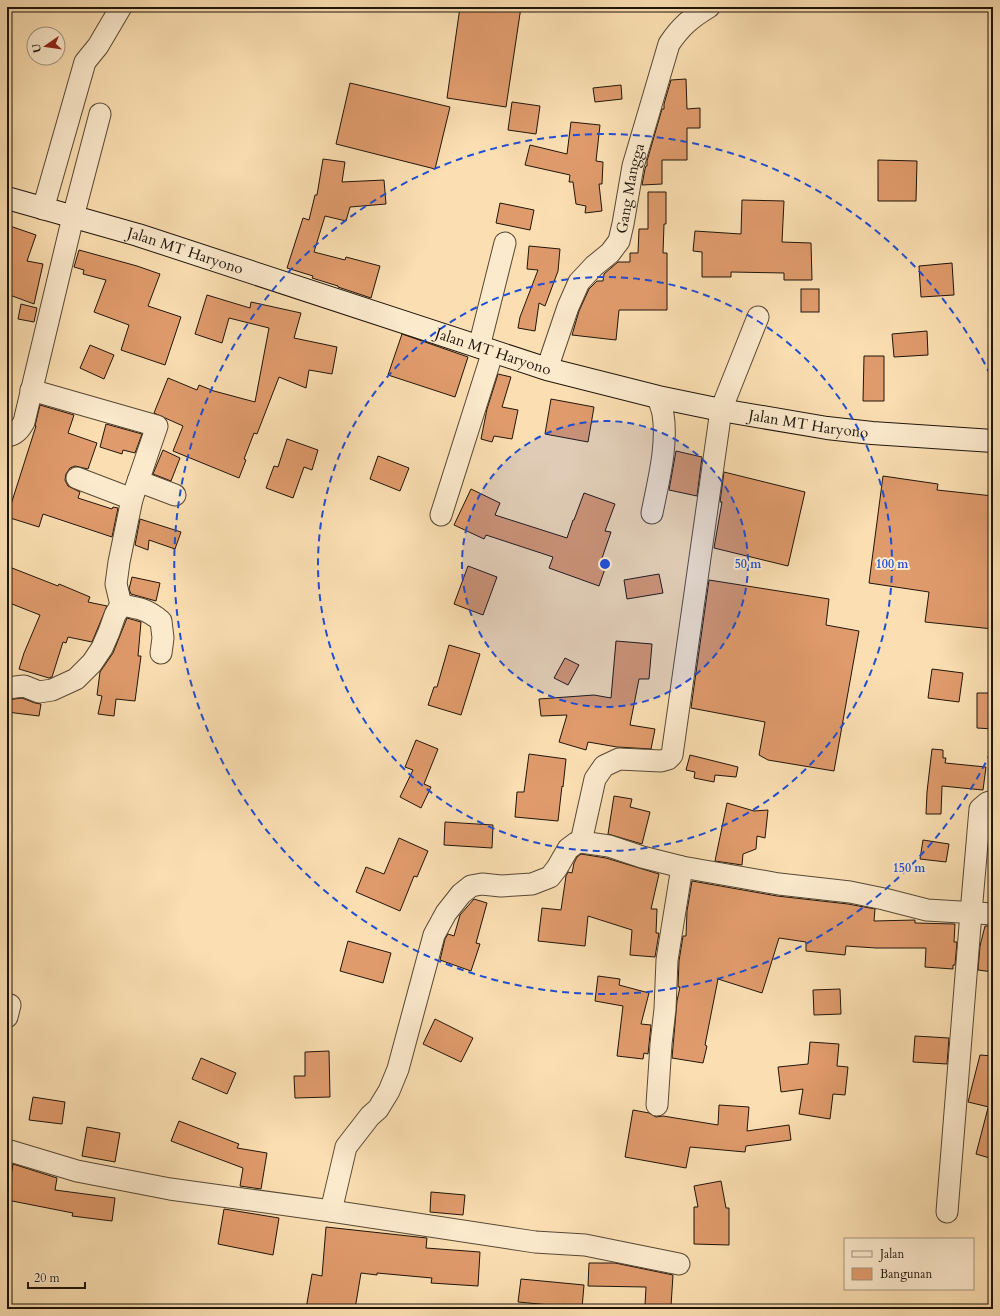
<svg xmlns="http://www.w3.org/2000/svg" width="1000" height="1316" font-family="Cardo,serif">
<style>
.building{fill:#e09b6c;stroke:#1f150a}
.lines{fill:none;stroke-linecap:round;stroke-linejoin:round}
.street-casing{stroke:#564834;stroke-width:23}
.secondary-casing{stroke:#1f150a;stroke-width:24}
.street{stroke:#fceacd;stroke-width:21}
.secondary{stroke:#fceacd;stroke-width:22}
.ring{fill:none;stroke:#1d4ed8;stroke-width:2;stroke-dasharray:7 5}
.labels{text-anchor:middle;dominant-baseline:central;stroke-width:4;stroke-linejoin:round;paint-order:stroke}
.street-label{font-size:15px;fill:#1f150a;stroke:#fceacd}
.centre{fill:#1d4ed8;stroke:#fceacd;stroke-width:2}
.ring-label{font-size:12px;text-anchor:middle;font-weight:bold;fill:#1d4ed8;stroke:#fceacd;stroke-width:4;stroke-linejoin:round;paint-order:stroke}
</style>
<rect width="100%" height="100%" fill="#fbdfb2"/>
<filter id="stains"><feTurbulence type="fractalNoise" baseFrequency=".005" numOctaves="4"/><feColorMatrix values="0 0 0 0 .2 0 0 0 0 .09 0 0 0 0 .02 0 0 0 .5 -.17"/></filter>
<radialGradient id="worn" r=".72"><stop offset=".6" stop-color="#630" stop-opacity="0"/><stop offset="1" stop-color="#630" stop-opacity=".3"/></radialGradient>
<g class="building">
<polygon points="460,7 521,7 506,107 447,98"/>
<polygon points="686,79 687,109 700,108 700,128 687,128 687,160 662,160 662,184 642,185 645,169 646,166 647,166 647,161 662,109 664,109 664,104 671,80"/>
<polygon points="350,83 450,107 435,169 336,144"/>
<polygon points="621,85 622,99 595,102 593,88"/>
<polygon points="512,102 540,106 536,134 508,130"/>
<polygon points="571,122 600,125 596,161 603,162 602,184 599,184 602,211 585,213 586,206 576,204 573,182 569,182 570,175 525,165 530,145 567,154"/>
<polygon points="323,159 345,162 342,182 384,180 386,204 350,207 346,221 325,216 314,252 345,260 346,257 380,266 371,298 338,287 338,286 312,278 313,276 287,268 303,218 309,220 315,195 317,195"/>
<polygon points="878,160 917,161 916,201 878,201"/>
<polygon points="648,192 666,192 666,224 664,224 663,253 667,253 667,310 619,310 616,340 572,335 579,311 589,289 597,281 603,281 604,274 618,262 630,262 630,253 638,253 639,229 648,229"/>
<polygon points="742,200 784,201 782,242 811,243 812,280 784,280 784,273 731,272 731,277 702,277 702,252 693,251 695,231 741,234"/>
<polygon points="500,203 534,210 530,230 496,223"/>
<polygon points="7,225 36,235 27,261 43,264 34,304 7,294"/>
<polygon points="529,246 560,249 558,271 545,306 539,303 535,331 518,328 520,317 538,270 527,269"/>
<polygon points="79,250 137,266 160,274 148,306 181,317 165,365 121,350 129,325 94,312 106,280 83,274 84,270 74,267"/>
<polygon points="952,263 954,295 921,297 919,266"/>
<rect x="801" y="289" width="18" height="23"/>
<polygon points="207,295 250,308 251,302 301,313 294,338 337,347 332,374 309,370 306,388 279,377 257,434 254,433 244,459 246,460 239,478 173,451 183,426 154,413 168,378 197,390 199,385 214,391 255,402 269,328 229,318 222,343 195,334"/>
<polygon points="21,304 37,308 34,322 18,319"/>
<polygon points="927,331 928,355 894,357 892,334"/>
<polygon points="402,334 468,357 455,397 388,375"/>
<polygon points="90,345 114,355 104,379 80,368"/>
<polygon points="864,356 884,356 884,401 863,401"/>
<polygon points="498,374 511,377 502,407 518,410 512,439 494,436 492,442 481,439 487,409"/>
<polygon points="551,399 594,407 588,442 545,434"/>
<polygon points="40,405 74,415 68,433 97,443 88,469 75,466 70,468 66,474 65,480 68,486 80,492 78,498 112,509 113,507 118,508 112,537 43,514 39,527 7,517 36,426 35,426"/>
<polygon points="106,424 142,434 135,453 123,450 122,454 100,447"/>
<polygon points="287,439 318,450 312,470 304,467 293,498 266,488 274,466 278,467"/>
<polygon points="163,450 180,458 171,481 153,474"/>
<polygon points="676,451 702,457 697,496 669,490"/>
<polygon points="378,456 409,468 400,491 370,479"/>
<polygon points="724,472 805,492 788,566 714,548 722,502 720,502"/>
<polygon points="883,476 938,484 937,490 993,496 993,629 925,622 929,592 869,583"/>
<polygon points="471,489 500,503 495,515 567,538 573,520 574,520 584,493 615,504 605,531 611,532 600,564 606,566 599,586 549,568 553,557 486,535 484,539 454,525"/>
<polygon points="140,519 181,532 175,549 149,540 148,550 135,545"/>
<polygon points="468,566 497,577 483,615 454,604"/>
<polygon points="12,568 58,586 59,584 90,597 88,602 107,606 92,642 68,637 66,643 63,642 52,677 49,678 19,669 24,653 40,615 7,602 7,580"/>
<polygon points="659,574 663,593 627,599 624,580"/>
<polygon points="132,577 160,583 156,601 131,594 129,589"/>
<polygon points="709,580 829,599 826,625 859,631 834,771 768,760 759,755 765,722 691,708"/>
<polygon points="127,618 141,622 138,656 141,656 135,701 116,699 114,716 98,714 102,696 97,695 100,672 113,653"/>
<polygon points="616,641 652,644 649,679 639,679 630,725 655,729 651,749 617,747 588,742 586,750 559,742 567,715 541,716 539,699 594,695 611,698"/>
<polygon points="449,645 480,654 461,715 428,705 434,687 437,687"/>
<polygon points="565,658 579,665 568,685 554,678"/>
<polygon points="932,669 963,673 959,702 928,698"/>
<polygon points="977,693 993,693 993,729 977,728"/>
<polygon points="22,698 35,703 41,704 39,716 7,712 7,700"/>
<polygon points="416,740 438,749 424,784 431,787 421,808 400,797 413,770 405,767"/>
<polygon points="932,749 943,750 943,758 946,758 945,763 986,767 983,790 942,786 941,814 926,814 927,792"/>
<polygon points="529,754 566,759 563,787 562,786 558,821 515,817 517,792 524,792"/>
<polygon points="690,755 738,767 736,777 715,775 714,782 694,778 695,772 686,770"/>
<polygon points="614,796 632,799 630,807 650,812 642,844 608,834"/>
<polygon points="727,803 754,811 768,810 765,838 757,836 756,849 743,854 742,865 715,861"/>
<polygon points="445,822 493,825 492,848 444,845"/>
<polygon points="399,838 428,851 417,877 414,876 400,911 356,892 366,867 384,874"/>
<polygon points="923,840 949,844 946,862 920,859"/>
<polygon points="581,854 606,858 659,874 651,909 657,909 656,933 659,933 655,957 630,955 632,930 588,916 585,946 538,941 542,908 561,910 566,876 568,872 572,873 574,863 577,857"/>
<polygon points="692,881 777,896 848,904 875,909 874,921 915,920 915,923 955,924 954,942 957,942 955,965 953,965 953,969 925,967 926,948 876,948 846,946 845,955 806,951 806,942 779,938 762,993 718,979 705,1045 707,1046 703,1063 672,1058 677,1001 680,987 678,987 679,961 683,936 686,936 687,911"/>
<polygon points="474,899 487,903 476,943 480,944 471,971 440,960 445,939 448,934 454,936 460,915"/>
<polygon points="985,926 993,926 993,972 978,970 980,946"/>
<polygon points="348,941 391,953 383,983 340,971"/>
<polygon points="598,976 620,979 619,985 649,993 641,1024 651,1025 648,1054 644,1053 643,1059 617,1056 623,1006 595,1001"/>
<polygon points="840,989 841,1014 814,1015 813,990"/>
<polygon points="435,1019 473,1038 461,1062 423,1044"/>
<polygon points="915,1036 949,1038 947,1064 913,1062"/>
<polygon points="810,1042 839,1044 837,1066 848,1067 845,1095 833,1094 830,1119 799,1114 803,1089 781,1092 778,1067 808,1064"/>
<polygon points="329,1051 330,1097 295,1098 294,1076 305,1076 305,1052"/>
<polygon points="980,1055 993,1056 993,1108 968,1102"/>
<polygon points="201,1058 236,1073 227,1094 192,1079"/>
<polygon points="33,1097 65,1102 62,1124 29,1120"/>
<polygon points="719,1105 749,1107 747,1131 789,1125 791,1140 746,1146 745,1152 690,1147 686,1168 625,1157 633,1110 649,1113 656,1117 663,1116 718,1125"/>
<polygon points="988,1108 993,1109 993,1159 976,1154"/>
<polygon points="179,1121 239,1144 237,1148 267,1153 261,1189 240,1186 243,1168 171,1141"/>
<polygon points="87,1127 120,1133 115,1162 82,1156"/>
<polygon points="13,1164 57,1178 55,1190 115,1198 112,1221 72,1216 73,1213 7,1200"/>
<polygon points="721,1181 726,1208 729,1208 729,1245 694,1244 694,1207 698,1207 694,1186"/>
<polygon points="431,1192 465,1195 463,1215 430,1212"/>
<polygon points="224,1209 279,1218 273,1255 218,1244"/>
<polygon points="326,1227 427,1238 426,1248 480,1252 478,1286 431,1283 432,1278 377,1273 377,1275 361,1273 355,1309 306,1309 312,1274 322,1276"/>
<polygon points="589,1263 615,1263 673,1275 671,1306 645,1305 646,1287 588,1286"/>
<polygon points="521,1279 584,1285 582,1308 518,1302"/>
</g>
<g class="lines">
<g class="street-casing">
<g id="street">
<polyline points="43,209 85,62 98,46 121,7"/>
<polyline points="479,347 505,243"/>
<path id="s1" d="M547 369 568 307 579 282 594 266 610 253 619 241 623 224 633 166 669 44C681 26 691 18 709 7"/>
<polyline points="31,390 157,426 132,499 119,562 116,584 121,605"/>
<path d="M7 436C16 435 20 429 24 422L73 217 100 114"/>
<polyline points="77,478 132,499"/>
<polyline points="138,481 175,495"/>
<path d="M652 513C658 482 668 446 663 414 662 408 659 402 658 397"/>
<polyline points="441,515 493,351"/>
<path d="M7 688 24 686 39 692 52 690 76 679 92 663 102 648 109 632 115 615 121 605C139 608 147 609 161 621L163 638 161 653"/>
<polyline points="581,842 595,779 604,766 619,759 661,761 668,759 672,755 721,410 758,317"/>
<polyline points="7,1017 10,1005"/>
<polyline points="657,1105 661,1044 665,1009 667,960 682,867"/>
<polyline points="7,1150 77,1171 170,1189 331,1211 535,1242 585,1245 679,1264"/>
<polyline points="331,1211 346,1147 370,1116 378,1109 389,1091 398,1069 434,935 446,913 461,894 471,886 482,884 501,886 532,884 550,877 557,868 568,849 576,843 581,842 609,846 642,857 682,867 779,884 850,892 884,899 927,910 993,914"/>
<polyline points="947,1212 971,913 980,809 987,803 993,801"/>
</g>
</g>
<g class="secondary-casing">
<g id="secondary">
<path id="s2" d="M7 198 138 235 547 369 658 397 721 410 827 428 872 433 993 441"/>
</g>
</g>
<use href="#street" class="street"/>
<use href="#secondary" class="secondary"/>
</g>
<circle cx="605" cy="564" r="143" fill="#1d4ed8" fill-opacity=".12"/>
<g class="ring">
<circle cx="605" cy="564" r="143"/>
<circle cx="605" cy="564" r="287"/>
<path d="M991 752A430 430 0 1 1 991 376"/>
</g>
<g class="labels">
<g class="street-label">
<text stroke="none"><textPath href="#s1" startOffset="204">Gang Mangga</textPath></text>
<text stroke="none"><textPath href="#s2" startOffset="186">Jalan MT Haryono</textPath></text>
<text stroke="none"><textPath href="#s2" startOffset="510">Jalan MT Haryono</textPath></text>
<text stroke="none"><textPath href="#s2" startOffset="834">Jalan MT Haryono</textPath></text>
</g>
</g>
<circle cx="605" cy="564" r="6" class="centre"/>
<g class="ring-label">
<text x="748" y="568">50 m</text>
<text x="892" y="568">100 m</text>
<text x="909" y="872">150 m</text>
</g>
<rect width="1000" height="1316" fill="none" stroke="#fbdfb2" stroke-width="24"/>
<rect x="8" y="8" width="984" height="1300" fill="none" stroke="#1f150a" stroke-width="2"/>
<rect x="12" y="12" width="976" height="1292" fill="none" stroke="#1f150a"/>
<rect x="844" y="1238" width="130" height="52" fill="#fceacd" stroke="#a4957f"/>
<rect x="852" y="1251" width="20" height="6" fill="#fceacd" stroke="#a4957f"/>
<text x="880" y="1258" font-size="12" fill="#1f150a">Jalan</text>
<rect x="852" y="1268" width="20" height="12" fill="#e09b6c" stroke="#a4957f"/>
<text x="880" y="1278" font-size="12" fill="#1f150a">Bangunan</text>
<g transform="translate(46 46) rotate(257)"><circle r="19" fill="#fceacd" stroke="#a4957f"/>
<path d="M0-3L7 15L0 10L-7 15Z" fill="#8f2418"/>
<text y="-6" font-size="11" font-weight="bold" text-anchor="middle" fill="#1f150a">U</text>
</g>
<path d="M28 1282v6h57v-6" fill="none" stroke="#1f150a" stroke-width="2"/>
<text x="34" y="1282" font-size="12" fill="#1f150a" stroke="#fceacd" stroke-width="3" paint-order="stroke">20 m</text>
<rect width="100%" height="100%" filter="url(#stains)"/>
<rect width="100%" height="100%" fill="url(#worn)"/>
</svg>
